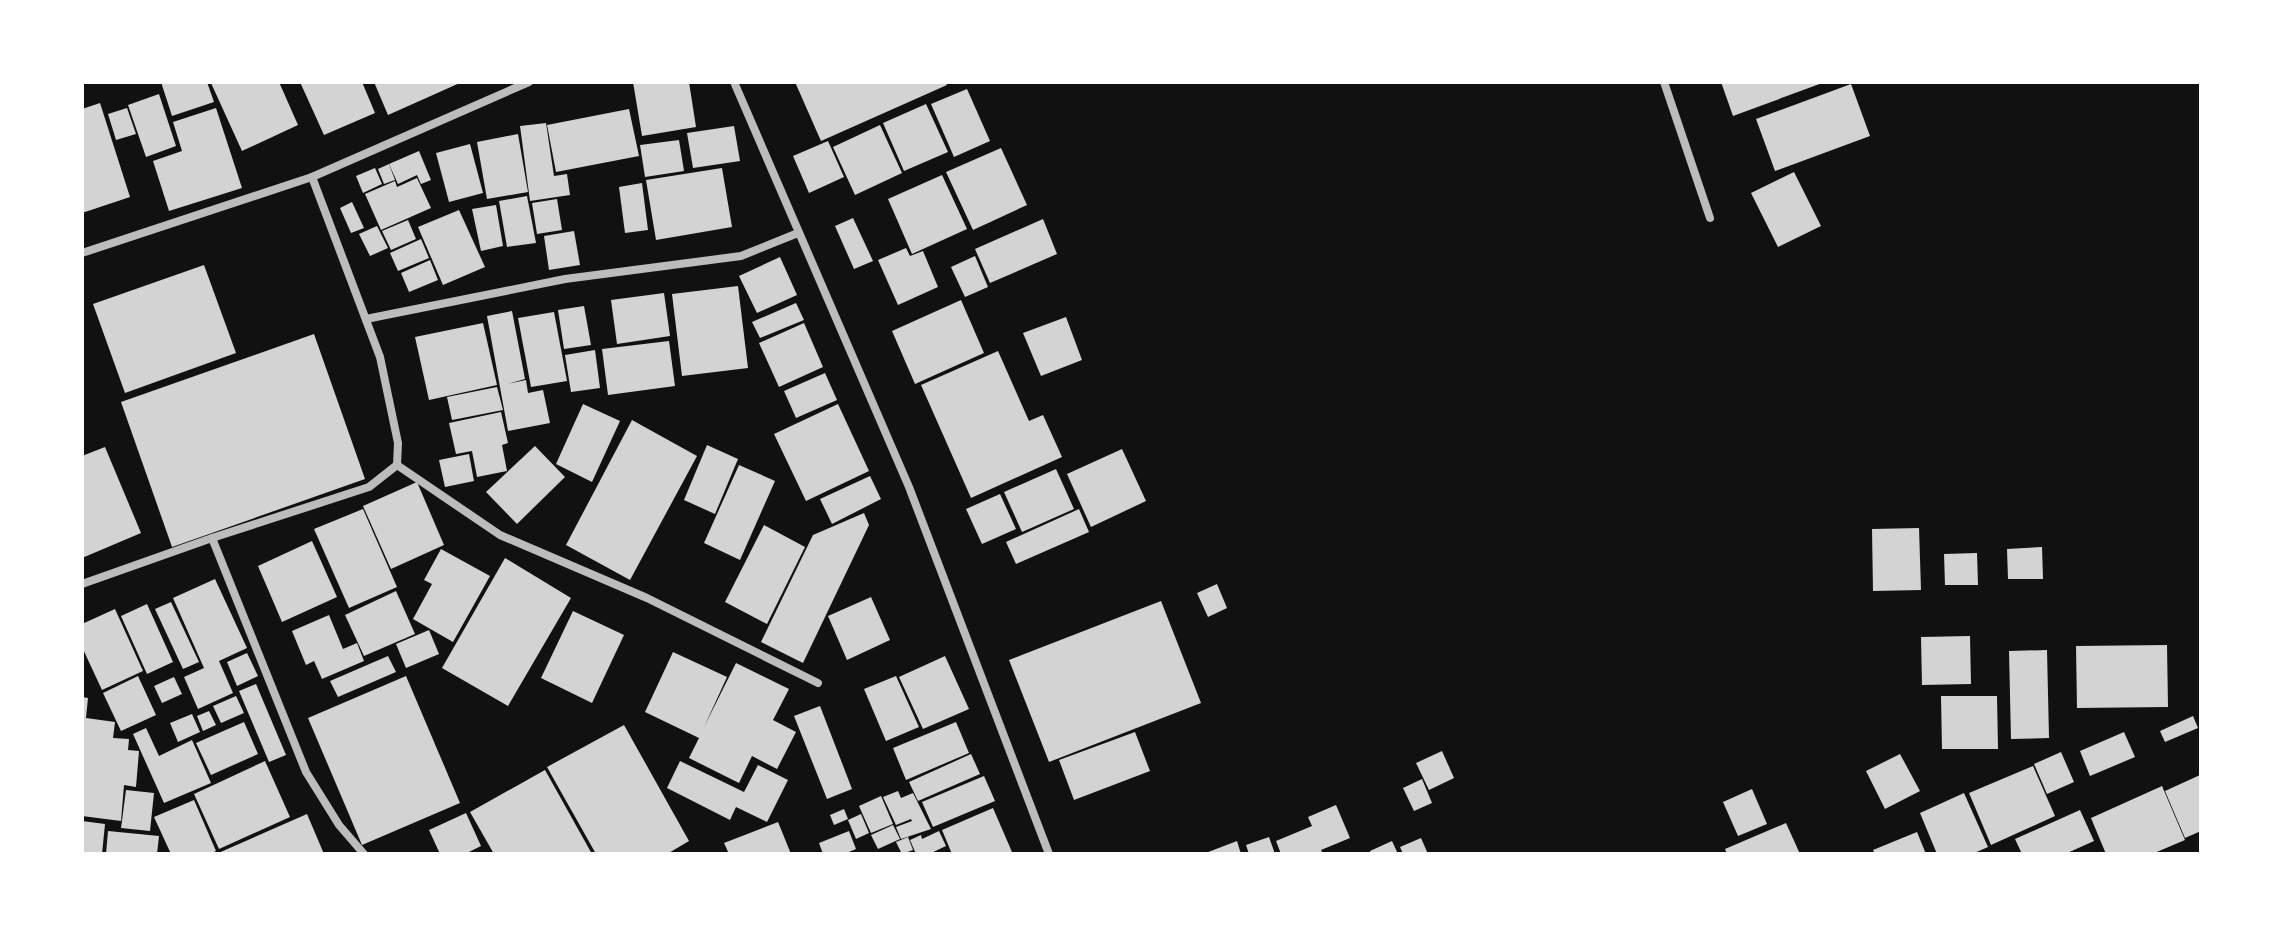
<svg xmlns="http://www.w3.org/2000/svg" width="2283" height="936" font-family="Karla,sans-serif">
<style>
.building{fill:#d3d3d3}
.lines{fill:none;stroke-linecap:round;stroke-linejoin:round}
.minor{stroke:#bcbcbc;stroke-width:8}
</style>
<rect width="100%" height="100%" fill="#111"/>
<g class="building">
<polygon points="161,82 207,82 214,102 172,116"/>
<polygon points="213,82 279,82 298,125 242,151 211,83"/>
<polygon points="300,82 362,82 375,113 324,135"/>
<polygon points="374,82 462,82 388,115"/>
<polygon points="633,82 689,82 696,127 642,136"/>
<polygon points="795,82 945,82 947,85 821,141"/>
<polygon points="1721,82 1825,82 1733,116"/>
<polygon points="1851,84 1870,136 1775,171 1756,119"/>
<polygon points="967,89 990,141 954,157 931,104"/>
<polygon points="159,94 176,146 146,157 128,105"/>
<polygon points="100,103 130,197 82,213 82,109"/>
<polygon points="926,104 948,152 904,171 883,123"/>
<polygon points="127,108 136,134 116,140 108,114"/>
<polygon points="216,108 242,188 169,211 153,161 182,151 173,122"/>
<polygon points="629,109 639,156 556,172 547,125"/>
<polygon points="546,123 554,176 567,174 570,195 530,201 520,126"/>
<polygon points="880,125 902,173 855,195 833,147"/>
<polygon points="734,126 740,161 693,168 687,133"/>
<polygon points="518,134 528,192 487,199 477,142"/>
<polygon points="679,140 684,171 645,177 640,145"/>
<polygon points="828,141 844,177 809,193 793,156"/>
<polygon points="470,144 483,193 449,202 436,153"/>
<polygon points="1001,148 1027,205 973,230 946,172"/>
<polygon points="419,151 431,180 421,184 417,175 398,184 389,164"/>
<polygon points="389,164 395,180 384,184 378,169"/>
<polygon points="375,168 382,184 363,193 356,176"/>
<polygon points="722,168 732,227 656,240 646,180"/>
<polygon points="1794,172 1821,226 1778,247 1751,193"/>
<polygon points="942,175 967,229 912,254 888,199"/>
<polygon points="417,178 431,208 381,230 365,194 395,181 397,187"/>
<polygon points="642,183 648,230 625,233 619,187"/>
<polygon points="527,196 536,243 507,247 499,201"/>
<polygon points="557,199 562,230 537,234 532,203"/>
<polygon points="352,202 364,228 351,233 340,208"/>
<polygon points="496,205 503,246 481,251 472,209"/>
<polygon points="459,210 485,267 443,285 418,227"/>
<polygon points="853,218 873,261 854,269 835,226"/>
<polygon points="1043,219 1057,254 990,283 975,249"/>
<polygon points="408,220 416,239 391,250 382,231"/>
<polygon points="377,226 388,248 370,256 359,234"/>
<polygon points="574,231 580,265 549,270 544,236"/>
<polygon points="421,239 429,258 398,271 390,253"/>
<polygon points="906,248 910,256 923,251 938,287 898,305 878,260"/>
<polygon points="975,256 988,287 965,297 951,267"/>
<polygon points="780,257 797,295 757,313 739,276"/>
<polygon points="430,260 438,280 409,292 401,273"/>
<polygon points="204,265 236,353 125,393 93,304"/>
<polygon points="738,286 748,368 682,376 672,294"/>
<polygon points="664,293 670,336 617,344 611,300"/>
<polygon points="961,300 984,353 915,384 892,331"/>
<polygon points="796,303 804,320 760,338 752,322"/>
<polygon points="584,306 591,345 564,349 558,310"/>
<polygon points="512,311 525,379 507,384 526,380 528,393 543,390 550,423 508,431 487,316"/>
<polygon points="554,312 567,381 531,387 518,318"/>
<polygon points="1066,317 1082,360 1041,376 1023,333"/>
<polygon points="483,323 497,385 429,400 415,337"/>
<polygon points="804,323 823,367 779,387 759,343"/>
<polygon points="314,334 365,479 172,547 121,402"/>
<polygon points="669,341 675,386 608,395 602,349"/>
<polygon points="595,350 600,388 571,392 565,355"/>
<polygon points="998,351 1029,421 1043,415 1062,457 971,498 921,385"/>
<polygon points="825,373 837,400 796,418 784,391"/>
<polygon points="497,387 503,410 452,420 447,397"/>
<polygon points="583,404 620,421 592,482 556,464"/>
<polygon points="838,404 869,471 806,501 774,434"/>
<polygon points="501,412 508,443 502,445 507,471 477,477 472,451 456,454 449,423"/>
<polygon points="632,420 697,456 630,580 566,545"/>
<polygon points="707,445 738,459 715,514 684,500"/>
<polygon points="535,446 565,477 517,524 486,492"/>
<polygon points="105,447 141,533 82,558 82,456"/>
<polygon points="1122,449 1146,501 1091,527 1067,474"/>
<polygon points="469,454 474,481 445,487 439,460"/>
<polygon points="739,465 775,481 740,560 704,543"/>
<polygon points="1056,469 1074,509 1022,532 1004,492"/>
<polygon points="870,476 881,499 832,524 820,499"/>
<polygon points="417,482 444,545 391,569 363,506"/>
<polygon points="1000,494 1016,529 982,544 966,509"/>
<polygon points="363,509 397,587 349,608 314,529"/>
<polygon points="1079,509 1089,532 1016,564 1006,542"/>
<polygon points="864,513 869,525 803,663 761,642 813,535"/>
<polygon points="764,525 805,547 767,624 725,602"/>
<polygon points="1919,528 1921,590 1873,591 1872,529"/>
<polygon points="312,541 337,597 282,622 258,566"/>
<polygon points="2042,547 2043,579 2008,579 2007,549"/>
<polygon points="441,549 490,576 453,642 413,619 432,584 424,580"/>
<polygon points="1977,553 1978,585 1945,585 1944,554"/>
<polygon points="505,558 571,598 508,706 442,668"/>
<polygon points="215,579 247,648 219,661 233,693 198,709 184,677 204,668 173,598"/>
<polygon points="1217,584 1227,608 1208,617 1197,593"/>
<polygon points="396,591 415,634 364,656 345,615"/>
<polygon points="871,597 890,640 847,660 828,616"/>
<polygon points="1161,601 1201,703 1049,762 1009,660"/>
<polygon points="171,602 199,662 183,669 155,609"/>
<polygon points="147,604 173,662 147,674 121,616"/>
<polygon points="115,609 143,671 102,690 82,647 82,624"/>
<polygon points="573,611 624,635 592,703 541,678"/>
<polygon points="329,615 343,649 357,643 364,661 322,679 314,661 306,665 292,631"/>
<polygon points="429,630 439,654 406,668 396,644"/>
<polygon points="1970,636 1971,684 1922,685 1921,637"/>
<polygon points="2167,645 2168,707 2077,708 2076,646"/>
<polygon points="2047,650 2049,738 2011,739 2009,651"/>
<polygon points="673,652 727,677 704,727 736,663 789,689 773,720 796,732 777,769 752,756 739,783 689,758 699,738 645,712"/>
<polygon points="247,653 258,676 237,686 227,662"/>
<polygon points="388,656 396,672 338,697 330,681"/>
<polygon points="945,656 969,709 923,729 899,677"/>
<polygon points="138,676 156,715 121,731 103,693"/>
<polygon points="406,676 460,803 362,845 308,718"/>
<polygon points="896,676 919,727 886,741 864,689"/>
<polygon points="174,677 182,694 162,703 154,686"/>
<polygon points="256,684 286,755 269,762 239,691"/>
<polygon points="236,696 244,713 221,723 213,706"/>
<polygon points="1941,696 1997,696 1998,749 1942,749"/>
<polygon points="82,697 88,698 86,718 115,722 113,738 129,739 128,750 139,751 136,787 124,785 121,821 82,816"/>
<polygon points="820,706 852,789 827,799 794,716"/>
<polygon points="209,711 216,725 203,731 197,716"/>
<polygon points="192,714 200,732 178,742 170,723"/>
<polygon points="2193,716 2198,728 2165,742 2160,731"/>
<polygon points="244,722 258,754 211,775 196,743"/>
<polygon points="956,722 969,753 906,780 893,748"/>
<polygon points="624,725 689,841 667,854 596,854 547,767"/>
<polygon points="146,728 159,756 192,740 211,783 164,803 133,734"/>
<polygon points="1135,732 1150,771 1074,800 1059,760"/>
<polygon points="2124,732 2135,757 2090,776 2080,751"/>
<polygon points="1442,751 1454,778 1429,790 1416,763"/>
<polygon points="2061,752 2074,782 2047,794 2034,764"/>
<polygon points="971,754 980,774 918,801 909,782"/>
<polygon points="1900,754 1920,791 1885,809 1866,771"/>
<polygon points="265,761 290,817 219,849 194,794"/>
<polygon points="680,761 744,792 758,765 788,780 767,822 736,807 730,820 667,788"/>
<polygon points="2033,766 2055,816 1991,845 1969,793"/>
<polygon points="545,770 592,854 494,854 470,812"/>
<polygon points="2200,775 2201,831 2185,838 2165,791"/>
<polygon points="984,776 995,801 933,827 922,802"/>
<polygon points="1422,779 1432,803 1414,811 1403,788"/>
<polygon points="2162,786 2185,840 2152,854 2106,854 2091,818"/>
<polygon points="1752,789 1767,824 1738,836 1723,802"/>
<polygon points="126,790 154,793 150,831 121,828"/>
<polygon points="898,791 901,798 913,793 931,829 901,839 896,827 912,821 911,819 896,825 883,797"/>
<polygon points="1964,793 1988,847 1972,854 1937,854 1920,813"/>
<polygon points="881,796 893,824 871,833 859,806"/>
<polygon points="194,800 216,851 210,854 171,854 154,817"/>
<polygon points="1336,805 1350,838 1321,850 1323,854 1281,854 1276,841 1312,826 1308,817"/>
<polygon points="993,808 1012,852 1008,854 952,854 942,830"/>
<polygon points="844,809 848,819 834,825 830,815"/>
<polygon points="2080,810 2094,841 2065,854 2022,854 2015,839"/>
<polygon points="466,813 481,846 465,854 440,854 429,830"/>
<polygon points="307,814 324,854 216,854"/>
<polygon points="861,814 869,833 856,839 848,820"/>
<polygon points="82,821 105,824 102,854 82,854"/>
<polygon points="778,822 791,854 729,854 724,843"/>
<polygon points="1786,823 1800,854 1727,854 1725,849"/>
<polygon points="893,825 900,839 878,849 871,835"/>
<polygon points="108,831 159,836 157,854 106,854"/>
<polygon points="849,831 856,849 844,854 823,854 819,843"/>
<polygon points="939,831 946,846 929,854 916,854 910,840 921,835 922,839"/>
<polygon points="1917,832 1926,854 1875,854 1873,850"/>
<polygon points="908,837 913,850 902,854 896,842"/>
<polygon points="1269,837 1275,854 1249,854 1246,845"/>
<polygon points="1421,838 1428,854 1403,854 1400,847"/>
<polygon points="1237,841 1241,854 1203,854"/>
<polygon points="1392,841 1398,854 1371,854 1370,851"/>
</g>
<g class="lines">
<g class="minor">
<polyline points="734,82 909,487 1049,854"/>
<polyline points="1664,82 1710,218"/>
<polyline points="82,253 312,177 529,82"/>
<polyline points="366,319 565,279 741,256 798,233"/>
<polyline points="397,465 500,535 647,598 818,683"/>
<polyline points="212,538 306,772 339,825 364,854"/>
<polyline points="82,584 212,538 369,487 397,465 398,443 380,357 312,177"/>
</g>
</g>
<rect width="2283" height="936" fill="none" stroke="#ffffff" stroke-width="168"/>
</svg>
